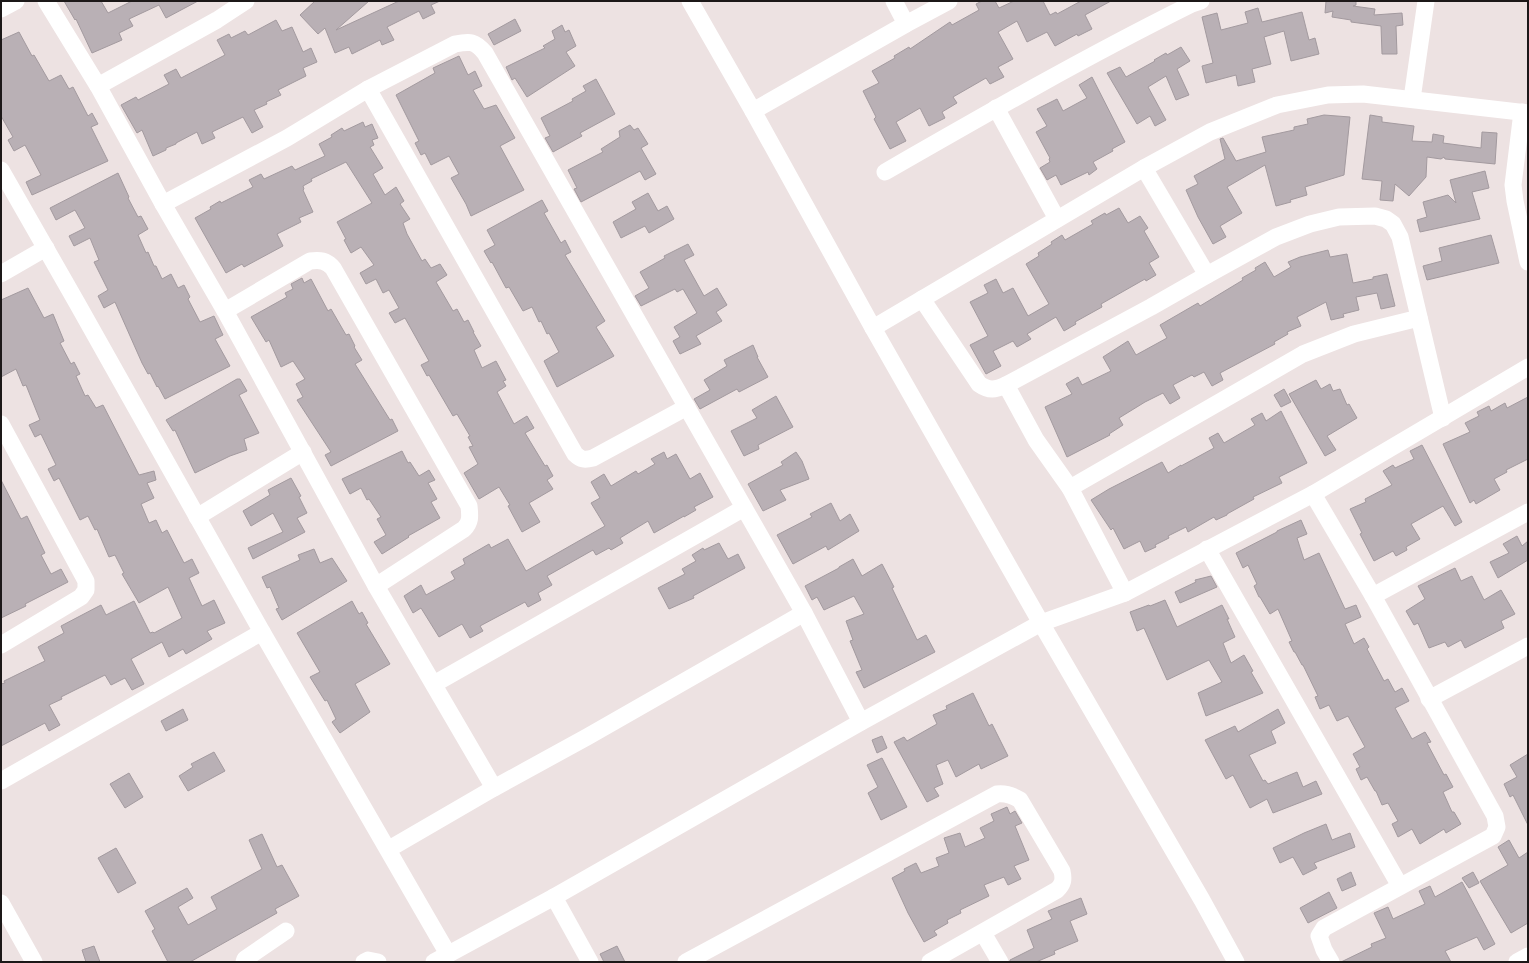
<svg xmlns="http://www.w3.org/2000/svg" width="1529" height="963" font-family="Helvetica,sans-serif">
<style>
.building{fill:#b9b0b5;stroke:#a39a9f}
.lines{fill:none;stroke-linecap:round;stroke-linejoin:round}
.minor{stroke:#fff;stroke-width:17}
</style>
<rect width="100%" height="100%" fill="#ede2e2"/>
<g class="building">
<polygon points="64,1 101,1 108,13 132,1 198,1 166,18 159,5 129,19 133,26 119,33 122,40 92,53 76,19 75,20"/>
<polygon points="315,1 369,1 336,30 399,1 440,1 431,5 435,13 423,19 419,11 387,27 394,40 382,45 380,40 352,54 349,47 335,53 325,28 318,34 300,15"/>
<polygon points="982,1 995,1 999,8 1014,1 1043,1 1050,15 1056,12 1057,14 1081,1 1111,1 1085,15 1092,29 1078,36 1077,34 1055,46 1047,32 1027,42 1017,21 998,32 1013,59 998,67 1004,77 990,84 986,78 953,97 957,103 942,112 945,118 929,126 920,108 896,122 906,141 890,149 874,119 876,117 863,91 879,83 872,71 895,58 894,56 909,47 910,49 950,22 952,25 979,10 976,4"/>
<polygon points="1326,1 1356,1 1356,5 1353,6 1375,9 1374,15 1402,13 1403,25 1396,26 1397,54 1382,54 1381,26 1351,22 1351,20 1332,17 1333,11 1325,13"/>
<polygon points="1258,8 1262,22 1302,12 1309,40 1315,38 1319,54 1291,61 1284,31 1264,37 1271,64 1252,69 1255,82 1238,86 1236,75 1206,83 1202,66 1213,63 1202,17 1217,13 1221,30 1248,23 1245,12"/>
<polygon points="515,19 521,31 494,45 488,34"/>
<polygon points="276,20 282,31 292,27 303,52 311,48 317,62 303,68 306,76 278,90 281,95 266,102 267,104 254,110 263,127 252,133 243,117 212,132 215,138 202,144 197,132 176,143 176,144 166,148 166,150 153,156 142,130 137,133 121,105 136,97 138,100 169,84 164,75 176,69 181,78 225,55 217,40 229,34 231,38 245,31 248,35"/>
<polygon points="562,25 565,32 569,30 576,46 566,52 575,66 527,97 515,78 512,80 506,67 545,48 543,46 555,39 552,31"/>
<polygon points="19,32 32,56 34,55 49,81 61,75 69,89 73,87 88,116 92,113 98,124 91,127 108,161 32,195 26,182 41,175 25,145 14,151 8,140 13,137 1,116 1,40"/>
<polygon points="1181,47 1190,61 1177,69 1189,95 1176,100 1166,76 1148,87 1166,120 1155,126 1150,116 1137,124 1107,73 1120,67 1126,77 1155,61 1154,60 1166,53 1167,55"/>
<polygon points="459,56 468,75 475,71 482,86 473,90 484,109 496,105 515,138 500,146 524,190 471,216 466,204 451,178 459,174 449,156 431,165 425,153 421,155 415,143 419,141 396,95 435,73 433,68"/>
<polygon points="1092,77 1125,142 1112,149 1113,151 1093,162 1097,169 1089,175 1088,172 1061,185 1056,175 1047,180 1040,168 1050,162 1049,159 1050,158 1036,132 1047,126 1037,109 1057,99 1063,111 1087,98 1079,85"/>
<polygon points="596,79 615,114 580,133 582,136 553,152 545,138 550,136 541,118 573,101 572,99 586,91 583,86"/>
<polygon points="1324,115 1350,117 1344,175 1305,187 1307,195 1290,200 1291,202 1276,206 1265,165 1227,187 1242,213 1220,226 1226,237 1213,244 1198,217 1186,190 1198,184 1194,176 1225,159 1220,139 1223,138 1236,161 1266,152 1262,137 1294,130 1294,127 1308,124 1307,119"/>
<polygon points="1370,115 1382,117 1382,122 1414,126 1412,141 1432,142 1433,134 1444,136 1443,143 1481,148 1482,132 1497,133 1495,164 1445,159 1444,157 1441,159 1427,157 1426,177 1409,196 1395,184 1393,201 1380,200 1382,181 1362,179"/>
<polygon points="363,122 365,127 372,124 378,138 372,140 374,145 370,147 383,168 373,174 385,195 396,187 404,201 400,204 410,219 403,223 407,234 422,261 425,259 431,268 440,264 447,275 436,282 453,311 457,309 464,322 468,320 474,332 473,332 481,346 474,350 482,368 496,361 506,380 503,381 506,386 497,392 514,424 527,416 534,428 525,433 545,466 547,465 553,476 547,480 553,489 529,503 540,522 522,532 508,506 510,505 499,487 479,499 464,473 478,464 469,447 473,446 468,437 470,436 457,414 453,416 429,375 427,376 421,365 429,361 405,318 395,323 389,313 399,308 389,290 383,293 376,279 366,284 360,273 374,265 361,247 351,253 344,240 346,239 337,222 372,203 346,162 311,179 312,181 303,186 304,189 303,190 313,212 299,218 301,222 277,234 283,246 244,267 242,264 226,273 195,218 211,209 210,207 220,201 221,203 253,187 249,180 261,174 264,179 292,166 295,170 325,156 319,144 332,137 331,135 342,128 344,131"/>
<polygon points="630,125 634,130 638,128 648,144 641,148 656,174 645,180 640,171 581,202 574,189 577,188 568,170 603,152 601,149 620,137 619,131"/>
<polygon points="1485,171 1489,188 1472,192 1480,219 1420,232 1417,220 1427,217 1423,202 1448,195 1456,203 1450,180"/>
<polygon points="118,173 129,197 128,198 138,217 141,216 148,229 138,235 146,253 148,252 154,266 156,266 162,279 171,274 178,288 184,285 190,297 188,299 200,322 214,316 223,335 215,339 230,366 165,399 158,386 157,387 150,373 148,374 142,363 115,302 104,308 98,296 108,290 94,262 99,260 90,238 74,246 69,236 85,228 75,210 56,220 50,208"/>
<polygon points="648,193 658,211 667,206 674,219 649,233 645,226 621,238 613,222 636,209 632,202"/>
<polygon points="542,200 548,211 544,213 561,243 565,240 571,252 565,255 605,321 596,327 614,356 557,387 544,361 559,352 549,333 547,334 541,321 539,322 532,307 523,311 509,287 506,288 492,262 491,263 484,251 495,245 487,230"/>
<polygon points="1119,208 1128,223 1140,216 1148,228 1144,231 1159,257 1149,263 1156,275 1146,281 1145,279 1101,304 1102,307 1075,322 1076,324 1064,331 1056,317 1027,334 1031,339 1017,347 1013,341 993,351 1001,366 986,374 970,345 988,336 970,302 988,293 984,285 996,279 1003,293 1013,288 1028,316 1049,304 1026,264 1039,256 1038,253 1052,244 1051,242 1062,235 1065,240 1093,224 1091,221 1105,213 1106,215"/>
<polygon points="1491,235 1499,263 1427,280 1423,266 1442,261 1439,248"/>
<polygon points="688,244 694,255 684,260 704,296 717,288 727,305 716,312 722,321 696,336 701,344 680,354 673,341 680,337 674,327 697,313 683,289 677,292 675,289 641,306 635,296 649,288 640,272 665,258 664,256"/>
<polygon points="1328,250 1330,257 1347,254 1353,283 1373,279 1373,277 1387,274 1395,306 1381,309 1377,293 1356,297 1359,310 1343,314 1344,317 1331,320 1326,302 1297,317 1301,326 1287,332 1288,334 1274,342 1275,344 1220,373 1223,380 1212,386 1204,372 1194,377 1192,375 1173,385 1180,398 1170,404 1163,393 1145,402 1119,418 1123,425 1109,434 1110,435 1067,457 1045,407 1072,394 1066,384 1078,377 1082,385 1111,371 1103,357 1128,341 1136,355 1167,338 1160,325 1198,303 1200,306 1243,280 1242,278 1256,270 1255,268 1265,262 1274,277 1291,267 1288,262 1300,257"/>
<polygon points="302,278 304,283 311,279 328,311 331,309 346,335 349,334 355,346 354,347 362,360 355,364 390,420 392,419 398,431 331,466 325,455 331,452 297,400 303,397 296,384 305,379 293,361 281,367 269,340 266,342 251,317 287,297 285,293 293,289 291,284"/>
<polygon points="28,288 44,318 53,314 64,341 60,343 71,364 74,362 80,374 76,376 85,396 88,395 96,408 103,405 139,475 154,471 156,480 147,483 154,498 141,504 149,523 156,520 162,533 167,530 184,563 192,559 199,573 189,578 202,606 214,600 225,623 207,631 212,639 186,654 183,649 169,657 162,642 131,659 144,684 132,690 125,678 111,685 105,675 61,697 62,699 49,705 60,725 49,731 45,723 1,746 1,684 5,683 4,681 45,661 38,647 64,633 61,626 101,605 106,615 134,601 150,633 153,632 154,633 182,618 168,587 139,603 122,574 124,573 115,555 109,557 97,529 95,530 88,516 80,520 59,478 54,481 48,469 56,465 41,434 35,437 29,425 40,420 26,385 23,386 16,369 1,377 1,300"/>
<polygon points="753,345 758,357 757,357 768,377 739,392 737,389 700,409 694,399 710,390 704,380 727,366 724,360"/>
<polygon points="237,379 240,379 247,391 239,395 259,433 244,439 247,450 230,456 195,473 175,430 173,431 166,420"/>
<polygon points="1316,380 1321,389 1330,384 1333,391 1340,389 1347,405 1349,404 1357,418 1327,436 1336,450 1325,456 1289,394"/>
<polygon points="1284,389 1291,402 1281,407 1274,395"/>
<polygon points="776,396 793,427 758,445 759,449 744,456 731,431 757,418 752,410"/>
<polygon points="1528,397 1528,459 1506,470 1507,472 1494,479 1500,490 1476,504 1474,500 1470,503 1443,444 1470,432 1465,423 1479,416 1477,412 1489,406 1491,411 1505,403 1507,408"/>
<polygon points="1281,411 1307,463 1279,477 1282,483 1253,497 1254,499 1227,514 1227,515 1216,520 1214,517 1188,532 1186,527 1168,536 1169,538 1155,545 1156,547 1145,552 1140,541 1124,549 1113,528 1111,530 1091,500 1109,489 1162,462 1168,473 1181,465 1181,466 1214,448 1209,438 1218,433 1224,443 1255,425 1251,419 1262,413 1266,421"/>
<polygon points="1422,445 1462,522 1455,526 1443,506 1411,524 1420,539 1406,547 1407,550 1396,556 1393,551 1374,561 1360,534 1362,533 1350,509 1366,502 1365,499 1392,485 1383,471 1393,465 1395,468 1414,459 1410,451"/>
<polygon points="402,451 408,463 410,462 419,476 429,470 435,480 428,483 437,499 431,502 440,518 408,536 409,537 382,554 374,542 386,535 377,519 381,517 369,499 367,500 361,488 350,494 342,479"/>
<polygon points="664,452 667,459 676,454 690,479 700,473 713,497 694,507 696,510 684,517 684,516 654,533 648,521 620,538 623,543 611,550 609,548 596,555 593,550 547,576 552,585 538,593 541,600 528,607 525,602 480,626 483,631 470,638 462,624 439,637 421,608 413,613 404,596 421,585 426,595 455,579 451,572 465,564 463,559 489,544 491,548 508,539 526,571 605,526 591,503 600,498 591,482 604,474 611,486 636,471 638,474 655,464 651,459"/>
<polygon points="796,452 802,461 809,479 780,490 786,500 763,511 748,484 783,465 781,462"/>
<polygon points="291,478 301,496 299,497 307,513 297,518 305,532 253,559 248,548 283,532 273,513 251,526 243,511 270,495 268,490"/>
<polygon points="1,480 21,519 27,516 45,553 41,555 51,574 61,569 68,582 25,604 26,606 1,618"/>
<polygon points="831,503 840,521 850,514 859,531 828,550 826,546 793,564 777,535 812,517 810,514"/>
<polygon points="1301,520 1307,534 1297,538 1304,560 1319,553 1345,609 1356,605 1361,617 1345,624 1354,644 1364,638 1369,647 1367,649 1384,681 1388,679 1395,692 1402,688 1409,701 1395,708 1412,739 1425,732 1431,742 1427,743 1444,775 1446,774 1453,787 1443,792 1452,812 1454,812 1461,824 1446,833 1444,829 1420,844 1412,829 1398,837 1392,824 1398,821 1388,803 1382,805 1376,791 1375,791 1367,777 1361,780 1356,769 1360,767 1353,754 1365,747 1348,716 1337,721 1329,705 1320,709 1315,697 1318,696 1303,665 1302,665 1295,652 1294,652 1289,642 1292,641 1278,609 1270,614 1260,597 1259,597 1254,586 1257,584 1248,565 1243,568 1236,553 1277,532 1277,531"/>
<polygon points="1517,536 1522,546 1528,541 1528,560 1498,578 1490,562 1509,553 1503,544"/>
<polygon points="719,543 728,559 738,554 745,568 693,596 694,598 669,609 658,588 685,574 682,569 696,561 692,555 703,548 704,550"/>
<polygon points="314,549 320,563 332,558 347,581 282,620 276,609 279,608 270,587 267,588 262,577 300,560 298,555"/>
<polygon points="853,559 862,576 882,564 894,587 892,588 917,640 926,635 935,652 864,688 856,672 862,670 850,641 853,640 846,621 864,614 854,596 824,610 817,597 812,600 805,586 839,568 839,567"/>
<polygon points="1455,568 1461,581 1472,576 1484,600 1501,590 1515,614 1501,621 1504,628 1465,648 1461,640 1448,647 1445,642 1429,648 1418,623 1414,625 1406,611 1425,599 1418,586"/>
<polygon points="1211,576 1217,587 1180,603 1175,592 1196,582 1195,580"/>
<polygon points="1165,600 1177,627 1222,605 1229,619 1227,619 1235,637 1223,643 1231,663 1244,655 1253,671 1251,672 1263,693 1206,716 1198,693 1222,682 1209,660 1167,680 1144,628 1137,631 1130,612 1149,605 1150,606"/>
<polygon points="352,601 359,614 362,612 368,623 366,624 390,664 355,684 370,712 340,733 332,722 336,719 327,700 325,701 310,677 320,672 297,633"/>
<polygon points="973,693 989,726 992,724 1008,756 981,769 979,764 956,777 948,760 936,765 943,784 934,788 939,796 927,802 894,742 904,737 907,741 937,724 933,715 947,709 946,706"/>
<polygon points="183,709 188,720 166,731 161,721"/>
<polygon points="1278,709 1285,723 1271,731 1276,743 1249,755 1263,781 1265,780 1268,784 1297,772 1303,787 1316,781 1322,794 1273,813 1267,799 1250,808 1233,775 1226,779 1205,740 1235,726 1238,732"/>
<polygon points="882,736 887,748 877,753 872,740"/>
<polygon points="214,752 225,771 188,791 179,776 193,767 191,764"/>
<polygon points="1528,754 1528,825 1513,795 1510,797 1504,784 1517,777 1510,765"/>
<polygon points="882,758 907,807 881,820 868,793 878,787 867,765"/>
<polygon points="129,773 143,797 125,808 110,784"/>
<polygon points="1007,807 1010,814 1015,811 1022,823 1015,826 1029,860 1014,866 1021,879 1008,885 1004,877 984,885 989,896 960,910 961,913 947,920 948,923 934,931 937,935 924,942 908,913 892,878 905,871 904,869 916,863 921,873 939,866 936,858 949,853 944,838 960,833 965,847 985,838 980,828 994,821 991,814"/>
<polygon points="1326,824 1332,840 1350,833 1355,847 1314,863 1317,868 1303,875 1293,857 1280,863 1273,848 1304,833"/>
<polygon points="262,834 277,867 282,865 299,896 275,909 277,913 190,962 168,962 152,931 155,929 145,911 187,888 193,898 178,907 188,925 217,909 211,897 262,869 249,840"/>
<polygon points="1509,840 1519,858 1528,852 1528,923 1511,933 1480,881 1508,865 1498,847"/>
<polygon points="116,848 136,883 118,893 98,858"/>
<polygon points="1351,872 1356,885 1342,891 1337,879"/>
<polygon points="1473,872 1479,883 1469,888 1462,878"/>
<polygon points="1462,882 1495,944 1484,950 1477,937 1445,951 1451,962 1341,962 1372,947 1371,944 1386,938 1374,913 1388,907 1393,919 1425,904 1419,891 1430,886 1435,897"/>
<polygon points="1329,892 1337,908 1308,923 1300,908"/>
<polygon points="1081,898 1087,914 1070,921 1078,941 1054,951 1055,954 1036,962 1010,962 1010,960 1034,948 1027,930 1052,919 1048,911"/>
<polygon points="94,946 100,962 86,962 82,950"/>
<polygon points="617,946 625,962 604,962 600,954"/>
</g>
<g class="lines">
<g class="minor">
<polyline points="46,1 98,86 163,204 225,311 376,586 494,788"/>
<polyline points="690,1 753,111 873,328 1041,623 1202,900 1236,962"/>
<polyline points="894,1 906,24"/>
<polyline points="1,9 16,1"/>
<polyline points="98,86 217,20 246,1"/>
<path d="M368 89 575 454C581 460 585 460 593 458L687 407"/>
<polyline points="1412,99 1426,1"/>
<polyline points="996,108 1057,219"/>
<polyline points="753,111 906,24 949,1"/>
<polyline points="1522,112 1513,185 1515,201 1528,262"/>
<polyline points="1144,168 1207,275"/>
<polyline points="1,170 77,303 262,632 448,954"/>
<path d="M885 172C986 114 1087 56 1192 4L1201 1"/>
<path d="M163 204 287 138 368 89 455 44C470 41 475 41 485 53L804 613 861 722"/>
<polyline points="1,274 46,248"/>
<path d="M922 299 979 384C989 391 995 390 1006 385L1151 307 1207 275 1276 237 1310 224 1339 217 1375 216 1386 219 1393 224 1400 237 1443 418"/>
<path d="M225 311 310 261C320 260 326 260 333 268L469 506C470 516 471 522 464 529L376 586"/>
<polyline points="873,328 1144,168 1210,132 1277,105 1328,95 1363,94 1528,113"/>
<polyline points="1006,385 1036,440 1070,488 1125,593"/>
<polyline points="1,424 86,581 86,590 81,597 1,645"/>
<polyline points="1070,488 1303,354 1354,334 1419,318"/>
<polyline points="1313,494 1373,596 1495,816 1497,827 1493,836 1324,928 1319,936 1324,950 1331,962"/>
<polyline points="197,517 303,452"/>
<polyline points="1207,549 1400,886"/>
<polyline points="1373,596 1528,512"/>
<polyline points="434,684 744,508"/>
<polyline points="1429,699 1528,646"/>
<polyline points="1,781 262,632"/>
<polyline points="389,849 494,788 587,737 804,613"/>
<polyline points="554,897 590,962"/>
<polyline points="1,903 34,962"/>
<polyline points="983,933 1000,962"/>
<polyline points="244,962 245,959 286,931"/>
<polyline points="364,962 368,960 378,962"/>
<polyline points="434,962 554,897 861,722 1041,623 1125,593 1313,494 1528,367"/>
<path d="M686 962 997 794C1006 793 1012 795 1020 800L1062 871C1064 880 1063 884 1057 890L930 962"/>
<polyline points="1517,962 1528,956"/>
</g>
</g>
<rect width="1529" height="963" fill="none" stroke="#1c1818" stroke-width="4"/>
</svg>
